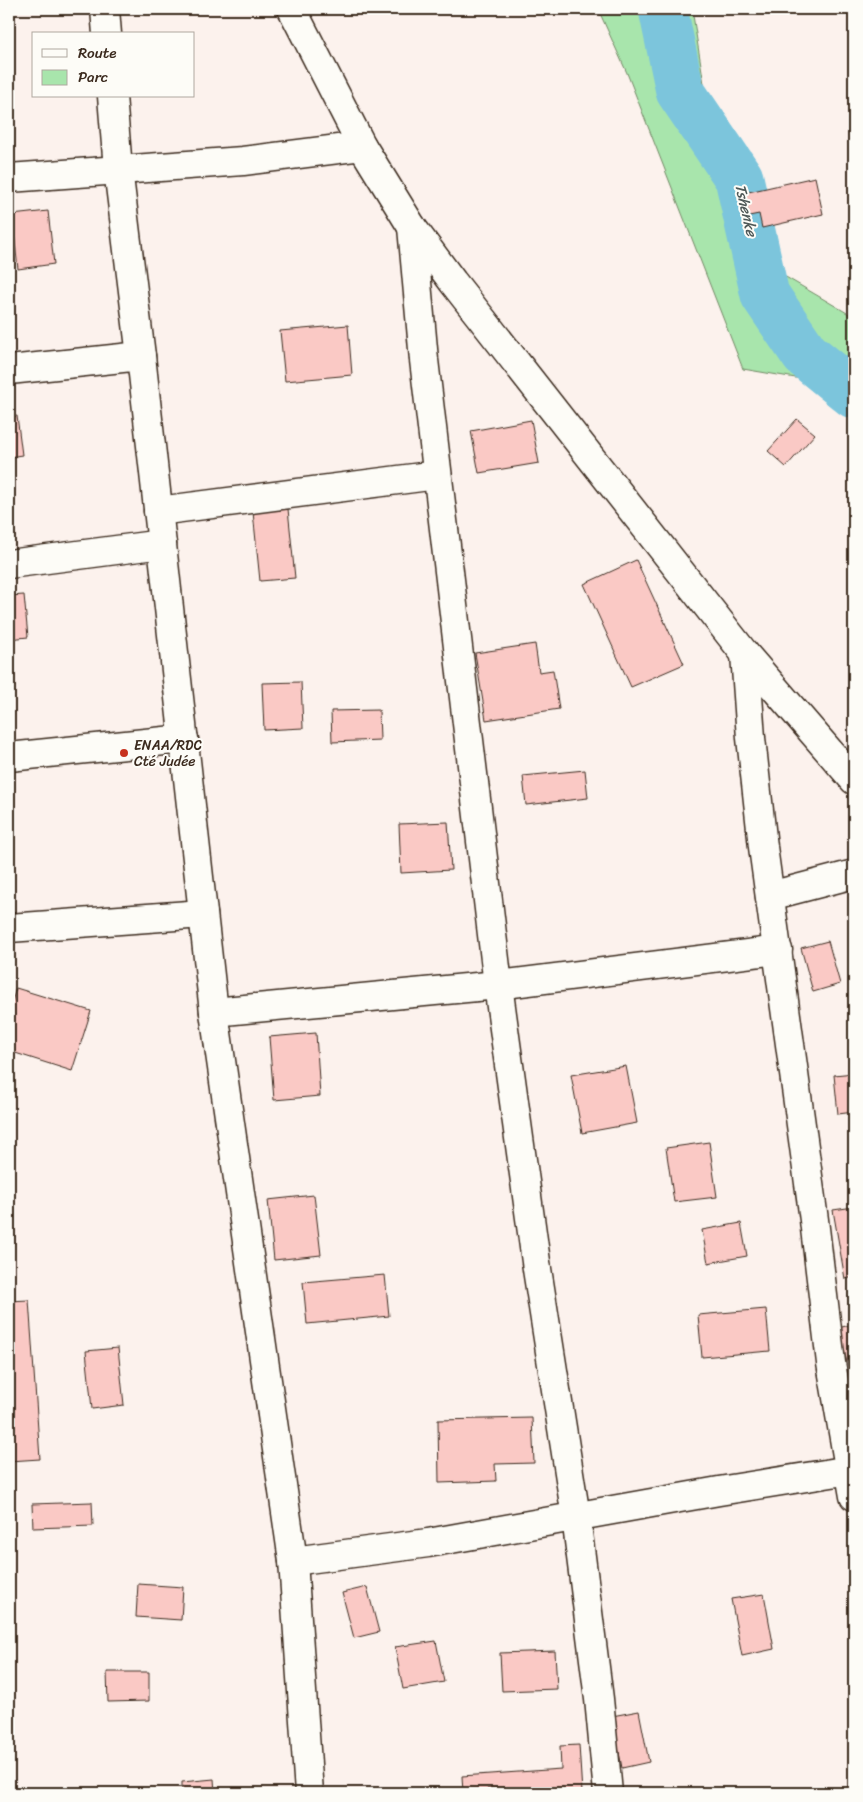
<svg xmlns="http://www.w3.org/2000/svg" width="863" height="1802" font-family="Sriracha,sans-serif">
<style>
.green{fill:#a8e5ac;stroke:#728865}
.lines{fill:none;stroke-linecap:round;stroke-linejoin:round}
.river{stroke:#7cc5dc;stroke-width:49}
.building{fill:#fac9c5;stroke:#3b2a1e}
.street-casing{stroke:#3b2a1e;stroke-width:31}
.street{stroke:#fdfcf7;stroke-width:28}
.poi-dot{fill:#c8321e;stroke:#fdfcf7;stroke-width:2}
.labels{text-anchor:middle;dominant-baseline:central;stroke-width:4;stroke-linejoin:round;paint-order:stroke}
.poi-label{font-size:14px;fill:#3b2a1e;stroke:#fdfcf7;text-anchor:start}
.water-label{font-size:15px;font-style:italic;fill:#4e5857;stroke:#fdfcf7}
</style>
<rect width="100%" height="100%" fill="#fcf2ed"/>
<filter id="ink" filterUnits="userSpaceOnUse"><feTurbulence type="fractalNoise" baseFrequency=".02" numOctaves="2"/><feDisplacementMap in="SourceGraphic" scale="10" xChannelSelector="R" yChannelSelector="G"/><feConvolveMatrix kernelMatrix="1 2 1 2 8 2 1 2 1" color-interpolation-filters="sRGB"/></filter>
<g filter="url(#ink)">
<polygon class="green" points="598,9 692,9 719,177 767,266 854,317 854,403 819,382 743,369 627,73"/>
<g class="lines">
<polyline class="river" points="663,9 680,91 739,178 765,295 805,354 854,394"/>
</g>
<g class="building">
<polygon points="815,177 823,214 762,228 759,214 749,216 744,193"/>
<polygon points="48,211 54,264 18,269 12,215"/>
<polygon points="348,325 352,375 285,381 280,331"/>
<polygon points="17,416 22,455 9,457 9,417"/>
<polygon points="797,419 815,434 786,467 768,451"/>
<polygon points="531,420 539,463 479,473 471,431"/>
<polygon points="288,509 295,578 260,581 253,512"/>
<polygon points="636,560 684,664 631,687 584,584"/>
<polygon points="24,595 28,637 9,639 9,596"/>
<polygon points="535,644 539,672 553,670 559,709 486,720 475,653"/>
<polygon points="301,682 303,728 264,730 262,683"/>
<polygon points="379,710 380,740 332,742 331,711"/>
<polygon points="585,770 588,798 526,805 523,776"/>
<polygon points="448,822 451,870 401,873 399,824"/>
<polygon points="828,941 840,984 813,992 801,948"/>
<polygon points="16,988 91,1011 72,1071 9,1051 9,1012"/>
<polygon points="316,1033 320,1096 274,1100 269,1037"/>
<polygon points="626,1066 637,1123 582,1133 571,1075"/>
<polygon points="854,1073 854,1112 838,1114 834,1075"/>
<polygon points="709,1142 717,1197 674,1202 666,1148"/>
<polygon points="314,1195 321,1255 274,1260 268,1200"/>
<polygon points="854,1207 854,1277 845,1279 833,1210"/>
<polygon points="741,1223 747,1256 708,1263 702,1230"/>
<polygon points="385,1275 389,1316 307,1324 303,1282"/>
<polygon points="29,1300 40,1459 9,1461 9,1301"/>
<polygon points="766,1309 770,1351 702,1357 698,1315"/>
<polygon points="854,1324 854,1361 847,1362 838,1328"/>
<polygon points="118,1348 124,1405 92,1409 86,1351"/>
<polygon points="532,1418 534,1463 495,1464 496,1481 439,1483 438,1420"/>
<polygon points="92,1502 93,1526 33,1528 32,1504"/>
<polygon points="138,1584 183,1587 181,1620 136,1617"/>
<polygon points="367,1587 379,1632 354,1638 342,1593"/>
<polygon points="764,1594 774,1649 742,1656 731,1599"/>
<polygon points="436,1641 444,1682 403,1689 395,1647"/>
<polygon points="555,1651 557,1689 502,1691 500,1653"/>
<polygon points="107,1672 149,1672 149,1701 108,1702"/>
<polygon points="639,1711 649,1762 622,1768 612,1716"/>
<polygon points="579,1745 582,1793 504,1793 504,1788 487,1789 487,1793 463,1793 462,1776 561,1769 560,1746"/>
<polygon points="214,1779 215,1793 182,1793 182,1782"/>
</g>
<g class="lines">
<g class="street-casing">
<g id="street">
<polyline points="105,9 107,34"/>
<polyline points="292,9 362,146 412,227 453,282 745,654 854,780"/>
<polyline points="112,96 118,169 141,356 214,1012 293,1561 309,1793"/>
<polyline points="9,178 243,161 362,146"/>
<polyline points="412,227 424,360 498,985 537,1269 576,1517 599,1699 608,1793"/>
<polyline points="9,370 141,356"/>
<polyline points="158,511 437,475"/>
<polyline points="9,564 162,544"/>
<polyline points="745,654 751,738 763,847 814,1220 831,1363 854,1496"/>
<polyline points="9,757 184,739"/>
<polyline points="770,896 854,874"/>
<polyline points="9,928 203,914"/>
<polyline points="214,1012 498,985 778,950"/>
<polyline points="293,1561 428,1543 719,1491 850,1470"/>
</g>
</g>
<use href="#street" class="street"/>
</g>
</g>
<circle class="poi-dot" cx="124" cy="753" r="5"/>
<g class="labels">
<g class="poi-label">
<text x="134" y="745">ENAA/RDC<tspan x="134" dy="16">Cté Judée</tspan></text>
</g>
<g class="water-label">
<text transform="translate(746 210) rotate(77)">Tshenke</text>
</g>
</g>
<rect width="863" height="1802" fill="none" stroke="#fdfcf7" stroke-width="30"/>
<rect x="15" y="15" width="833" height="1772" fill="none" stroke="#3b2a1e" stroke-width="2" filter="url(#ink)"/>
<rect x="32" y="32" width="162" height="65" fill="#fdfcf7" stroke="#afa8a0"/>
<rect x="42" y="49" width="25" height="8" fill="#fdfcf7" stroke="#afa8a0"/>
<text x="78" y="58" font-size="15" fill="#3b2a1e">Route</text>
<rect x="42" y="70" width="25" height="15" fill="#a8e5ac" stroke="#afa8a0"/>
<text x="78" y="82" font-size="15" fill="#3b2a1e">Parc</text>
</svg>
